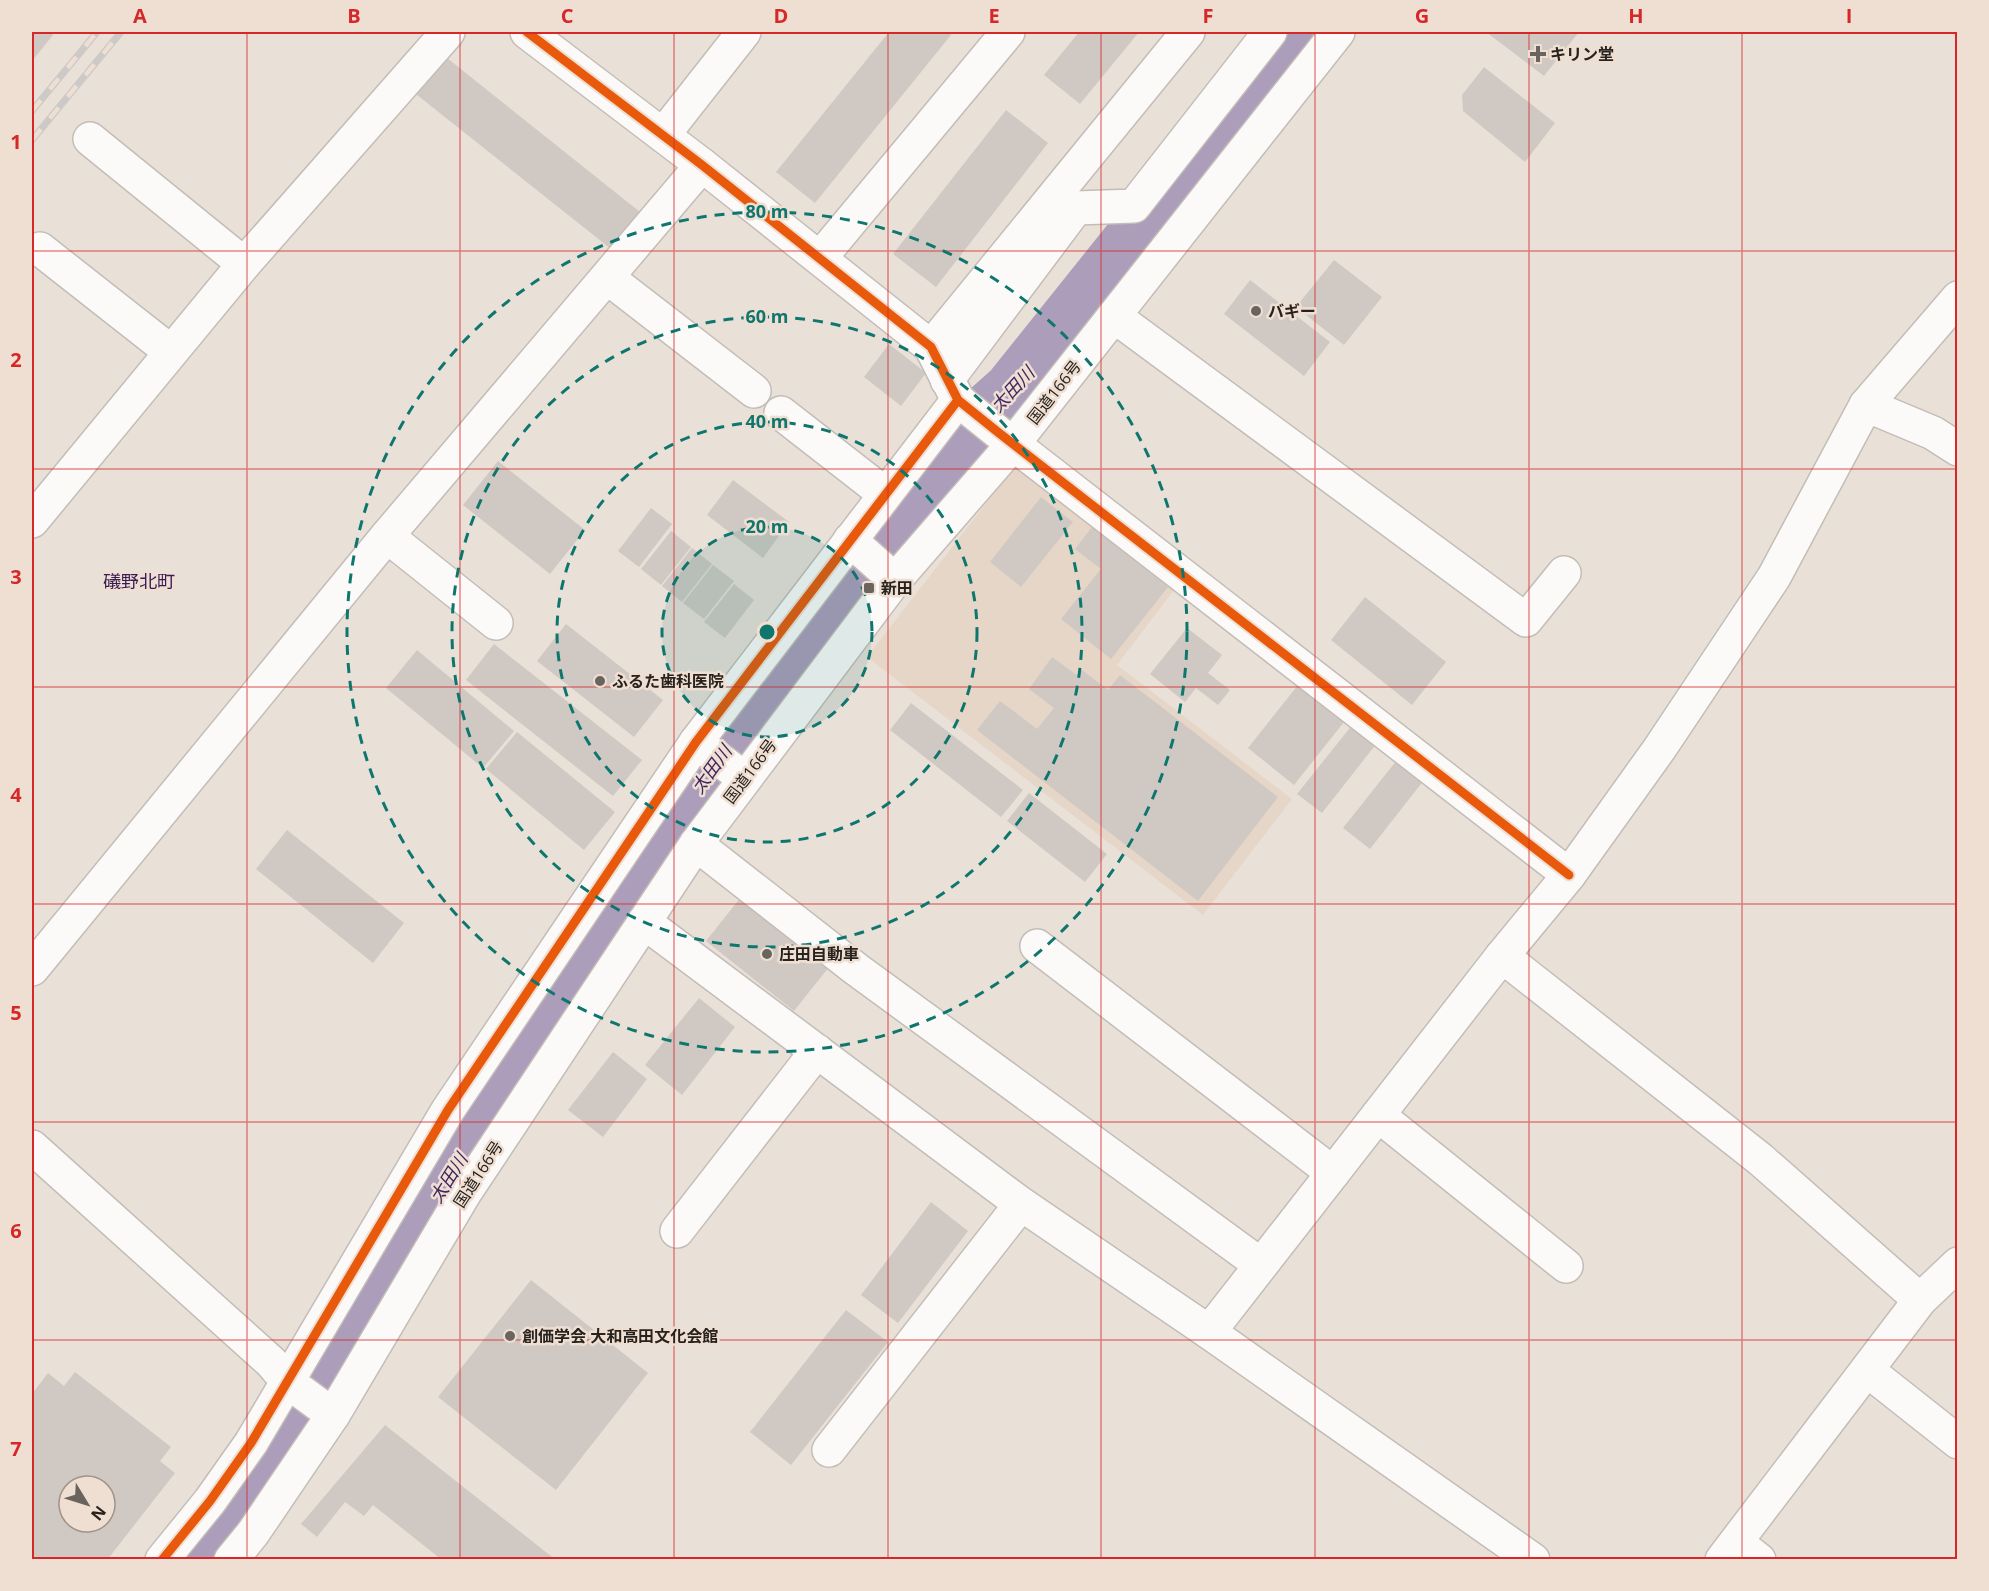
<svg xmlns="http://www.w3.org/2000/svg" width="1989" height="1591" font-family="'Open Sans','Noto Sans JP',sans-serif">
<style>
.built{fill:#e6d6c8}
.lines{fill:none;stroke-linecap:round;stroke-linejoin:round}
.river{stroke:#ac9dba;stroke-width:63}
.building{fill:#d0c9c3;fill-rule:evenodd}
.minor-casing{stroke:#c3bdb7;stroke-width:36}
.highway-casing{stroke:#c3bdb7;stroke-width:36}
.minor{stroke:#fcfaf9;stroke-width:33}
.highway{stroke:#fcfaf9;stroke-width:33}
.rail-casing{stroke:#ccc9c7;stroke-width:7}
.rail{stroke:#efdfd2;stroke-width:4.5;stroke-dasharray:14;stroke-linecap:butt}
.cycleway-casing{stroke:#efdfd2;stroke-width:13}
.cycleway{stroke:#e8590c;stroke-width:9}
.grid{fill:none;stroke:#d62828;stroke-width:1.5;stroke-opacity:0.55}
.ring{fill:none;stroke:#0f766e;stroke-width:3;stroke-dasharray:10 8}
.poi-dot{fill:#6b645e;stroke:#efdfd2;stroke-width:2}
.labels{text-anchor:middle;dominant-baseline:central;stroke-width:5;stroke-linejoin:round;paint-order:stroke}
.poi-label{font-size:16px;font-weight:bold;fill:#27221d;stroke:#efdfd2;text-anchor:start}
.street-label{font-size:16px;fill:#27221d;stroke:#efdfd2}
.water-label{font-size:18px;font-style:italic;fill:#40265f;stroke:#efdfd2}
.neighbourhood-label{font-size:18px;fill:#361b54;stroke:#efdfd2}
.centre{fill:#0f766e;stroke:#efdfd2;stroke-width:3}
.ring-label{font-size:18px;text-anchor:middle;font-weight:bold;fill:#0f766e;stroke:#efdfd2;stroke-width:5;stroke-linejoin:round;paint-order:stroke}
.neatline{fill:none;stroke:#d62828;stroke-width:2}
.grid-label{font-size:20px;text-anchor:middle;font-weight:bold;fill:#d62828}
</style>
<rect width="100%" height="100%" fill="#e9e0d8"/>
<polygon class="built" points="1015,466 1174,590 1117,665 1292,799 1203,915 867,657"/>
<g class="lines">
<polyline class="river" points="190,1560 277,1447 697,786 941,457 1014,392 1302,32"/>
</g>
<g class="building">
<polygon points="32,32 49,32 53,35 32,61"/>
<polygon points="889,32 947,32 951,35 815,203 776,172"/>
<polygon points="1079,32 1139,32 1080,104 1044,75"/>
<polygon points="1486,32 1579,32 1544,76"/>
<polygon points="442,54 640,212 611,249 412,91"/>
<polygon points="1484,67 1555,123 1525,162 1463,111 1462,95"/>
<polygon points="1006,110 1048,143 936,287 893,254"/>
<polygon points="1334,260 1382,297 1344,345 1296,307"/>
<polygon points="1250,280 1330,342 1304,376 1224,314"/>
<polygon points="889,344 926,373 901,406 864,377"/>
<polygon points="498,461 585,530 550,574 463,505"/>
<polygon points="733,480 789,522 763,558 707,515"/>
<polygon points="1041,497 1073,522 1021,587 990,562"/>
<polygon points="651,508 672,524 639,567 618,551"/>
<polygon points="1092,527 1168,587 1111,659 1061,619 1101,569 1075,549"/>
<polygon points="671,531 691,547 661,585 641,569"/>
<polygon points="692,548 712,564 682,602 662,586"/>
<polygon points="713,565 734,581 704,619 683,603"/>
<polygon points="734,584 754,600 725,638 704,622"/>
<polygon points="1365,597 1446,662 1412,705 1331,640"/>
<polygon points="566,624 663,700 634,737 537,661"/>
<polygon points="1187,628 1222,655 1208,673 1230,690 1218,705 1196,688 1185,702 1150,674"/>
<polygon points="494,644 642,760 613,796 466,680"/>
<polygon points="417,650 514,731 483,768 386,688"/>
<polygon points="1052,657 1078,676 1082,670 1108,690 1120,675 1278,797 1198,901 977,730 1000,701 1037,729 1054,708 1029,689"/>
<polygon points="1298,685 1344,722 1294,785 1248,748"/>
<polygon points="911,703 1023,790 1001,817 890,730"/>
<polygon points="1353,724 1377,743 1322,813 1297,794"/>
<polygon points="517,732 615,812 584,850 486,769"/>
<polygon points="1397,760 1424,780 1370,849 1343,828"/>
<polygon points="1029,793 1107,854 1085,882 1007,821"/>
<polygon points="287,830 404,923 373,963 256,869"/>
<polygon points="741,897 829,967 794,1011 706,941"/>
<polygon points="699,998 735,1027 682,1095 645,1065"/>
<polygon points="613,1052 647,1079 603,1137 568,1110"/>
<polygon points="931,1202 968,1231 898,1323 861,1295"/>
<polygon points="531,1280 648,1373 556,1490 438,1397"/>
<polygon points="846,1310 888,1342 791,1465 750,1432"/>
<path d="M75 1372 171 1447 160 1461 175 1473 107 1560H32V1394L48 1373 64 1386ZM69 1486H105V1522H69Z"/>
<polygon points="385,1425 556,1560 442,1560 373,1505 364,1516 345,1502 317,1537 301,1524"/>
</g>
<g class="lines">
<g class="minor-casing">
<g id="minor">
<polyline points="527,32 702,165 931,347 958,400 999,433 1569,875"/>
<polyline points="663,135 744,32"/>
<polyline points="90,139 244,264"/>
<polyline points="40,249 171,352"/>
<polyline points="820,258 1008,32"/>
<polyline points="608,278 754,391"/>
<polyline points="1114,316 1526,620 1564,573"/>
<polyline points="931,347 1188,32"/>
<polyline points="947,380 1076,208 1134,206 1270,32"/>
<polyline points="1866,405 1933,433 1958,449"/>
<polyline points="781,413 885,494"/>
<polyline points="32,521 244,264 448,32"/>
<polyline points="387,536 496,623"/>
<polyline points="850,540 895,580"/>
<polyline points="696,742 744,778"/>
<polyline points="696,844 856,969 1261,1265"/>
<polyline points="644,922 1021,1204 1209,1332 1533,1560"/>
<polyline points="1037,946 1333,1173"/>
<polyline points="1502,956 1760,1159 1920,1300"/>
<polyline points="32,969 387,536 702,165"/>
<polyline points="1378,1115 1566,1266"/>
<polyline points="32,1147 271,1362 288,1382 333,1415"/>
<polyline points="677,1231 817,1051"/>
<polyline points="1209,1332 1502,956 1569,875 1660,748 1774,577 1866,405 1958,298"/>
<polyline points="1867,1370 1958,1442"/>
<polyline points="829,1450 1021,1204"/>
<polyline points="1736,1542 1759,1560"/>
<polyline points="162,1560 210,1501 251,1443 448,1110 696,742 958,400"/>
<polyline points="1722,1560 1920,1300 1958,1264"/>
</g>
</g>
<g class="highway-casing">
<polyline id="highway" points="231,1560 253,1533 333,1415 464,1194 696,844 895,580 1013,444 1338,32"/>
</g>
<use href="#minor" class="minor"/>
<use href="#highway" class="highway"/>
<g class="rail-casing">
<g id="rail">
<polyline points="32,111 97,32"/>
<polyline points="32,140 121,32"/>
</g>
</g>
<use href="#rail" class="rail"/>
<g class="cycleway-casing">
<g id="cycleway">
<polyline points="527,32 702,165 931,347 958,400 999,433 1569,875"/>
<polyline points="162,1560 210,1501 251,1443 448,1110 696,742 958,400"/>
</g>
</g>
<use href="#cycleway" class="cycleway"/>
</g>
<path class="grid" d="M247 32V1560M460 32V1560M674 32V1560M888 32V1560M1101 32V1560M1315 32V1560M1529 32V1560M1742 32V1560M32 251H1958M32 469H1958M32 687H1958M32 904H1958M32 1122H1958M32 1340H1958"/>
<circle cx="767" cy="632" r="105" fill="#0f766e" fill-opacity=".12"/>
<g class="ring">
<circle cx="767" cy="632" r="105"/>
<circle cx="767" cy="632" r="210"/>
<circle cx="767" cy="632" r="315"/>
<circle cx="767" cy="632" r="420"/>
</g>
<g class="poi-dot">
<path d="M1535 45h6v6h6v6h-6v6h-6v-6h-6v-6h6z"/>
<circle cx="1256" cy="311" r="6"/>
<rect x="863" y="582" width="12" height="12" rx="3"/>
<circle cx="600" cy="681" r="6"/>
<circle cx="767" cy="954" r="6"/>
<circle cx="510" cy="1336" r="6"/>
</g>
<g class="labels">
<g class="poi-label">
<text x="1550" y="54">キリン堂</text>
<text x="1268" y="311">バギー</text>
<text x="881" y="588">新田</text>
<text x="612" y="681">ふるた歯科医院</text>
<text x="779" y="954">庄田自動車</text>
<text x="522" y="1336">創価学会 大和高田文化会館</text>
</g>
<g class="street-label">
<text transform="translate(1054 392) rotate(-52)">国道166号</text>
<text transform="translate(750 771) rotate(-53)">国道166号</text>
<text transform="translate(478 1174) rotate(-57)">国道166号</text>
</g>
<g class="water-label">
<text transform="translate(1012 389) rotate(-47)">太田川</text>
<text transform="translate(711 769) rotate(-54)">太田川</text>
<text transform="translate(448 1178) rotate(-58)">太田川</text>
</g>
<g class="neighbourhood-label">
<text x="139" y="581">礒野北町</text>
</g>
</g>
<circle cx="767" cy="632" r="9" class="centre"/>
<g class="ring-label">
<text x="767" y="218">80 m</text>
<text x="767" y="323">60 m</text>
<text x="767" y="428">40 m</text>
<text x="767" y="533">20 m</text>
</g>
<rect width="1989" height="1591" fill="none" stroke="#efdfd2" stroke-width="66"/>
<g transform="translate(87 1504) rotate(128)"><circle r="28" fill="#efdfd2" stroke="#9f938a" stroke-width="1.5"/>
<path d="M0-4.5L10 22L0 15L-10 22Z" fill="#6b645e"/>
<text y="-9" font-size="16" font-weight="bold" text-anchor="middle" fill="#27221d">N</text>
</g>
<rect x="33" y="33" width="1923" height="1525" class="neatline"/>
<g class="grid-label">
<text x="140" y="23">A</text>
<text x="354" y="23">B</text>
<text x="567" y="23">C</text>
<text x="781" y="23">D</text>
<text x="994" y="23">E</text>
<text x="1208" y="23">F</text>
<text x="1422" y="23">G</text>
<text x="1636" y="23">H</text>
<text x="1849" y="23">I</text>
<text x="16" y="149">1</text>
<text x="16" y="367">2</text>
<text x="16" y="584">3</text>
<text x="16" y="802">4</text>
<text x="16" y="1020">5</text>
<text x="16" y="1238">6</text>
<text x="16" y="1456">7</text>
</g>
</svg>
